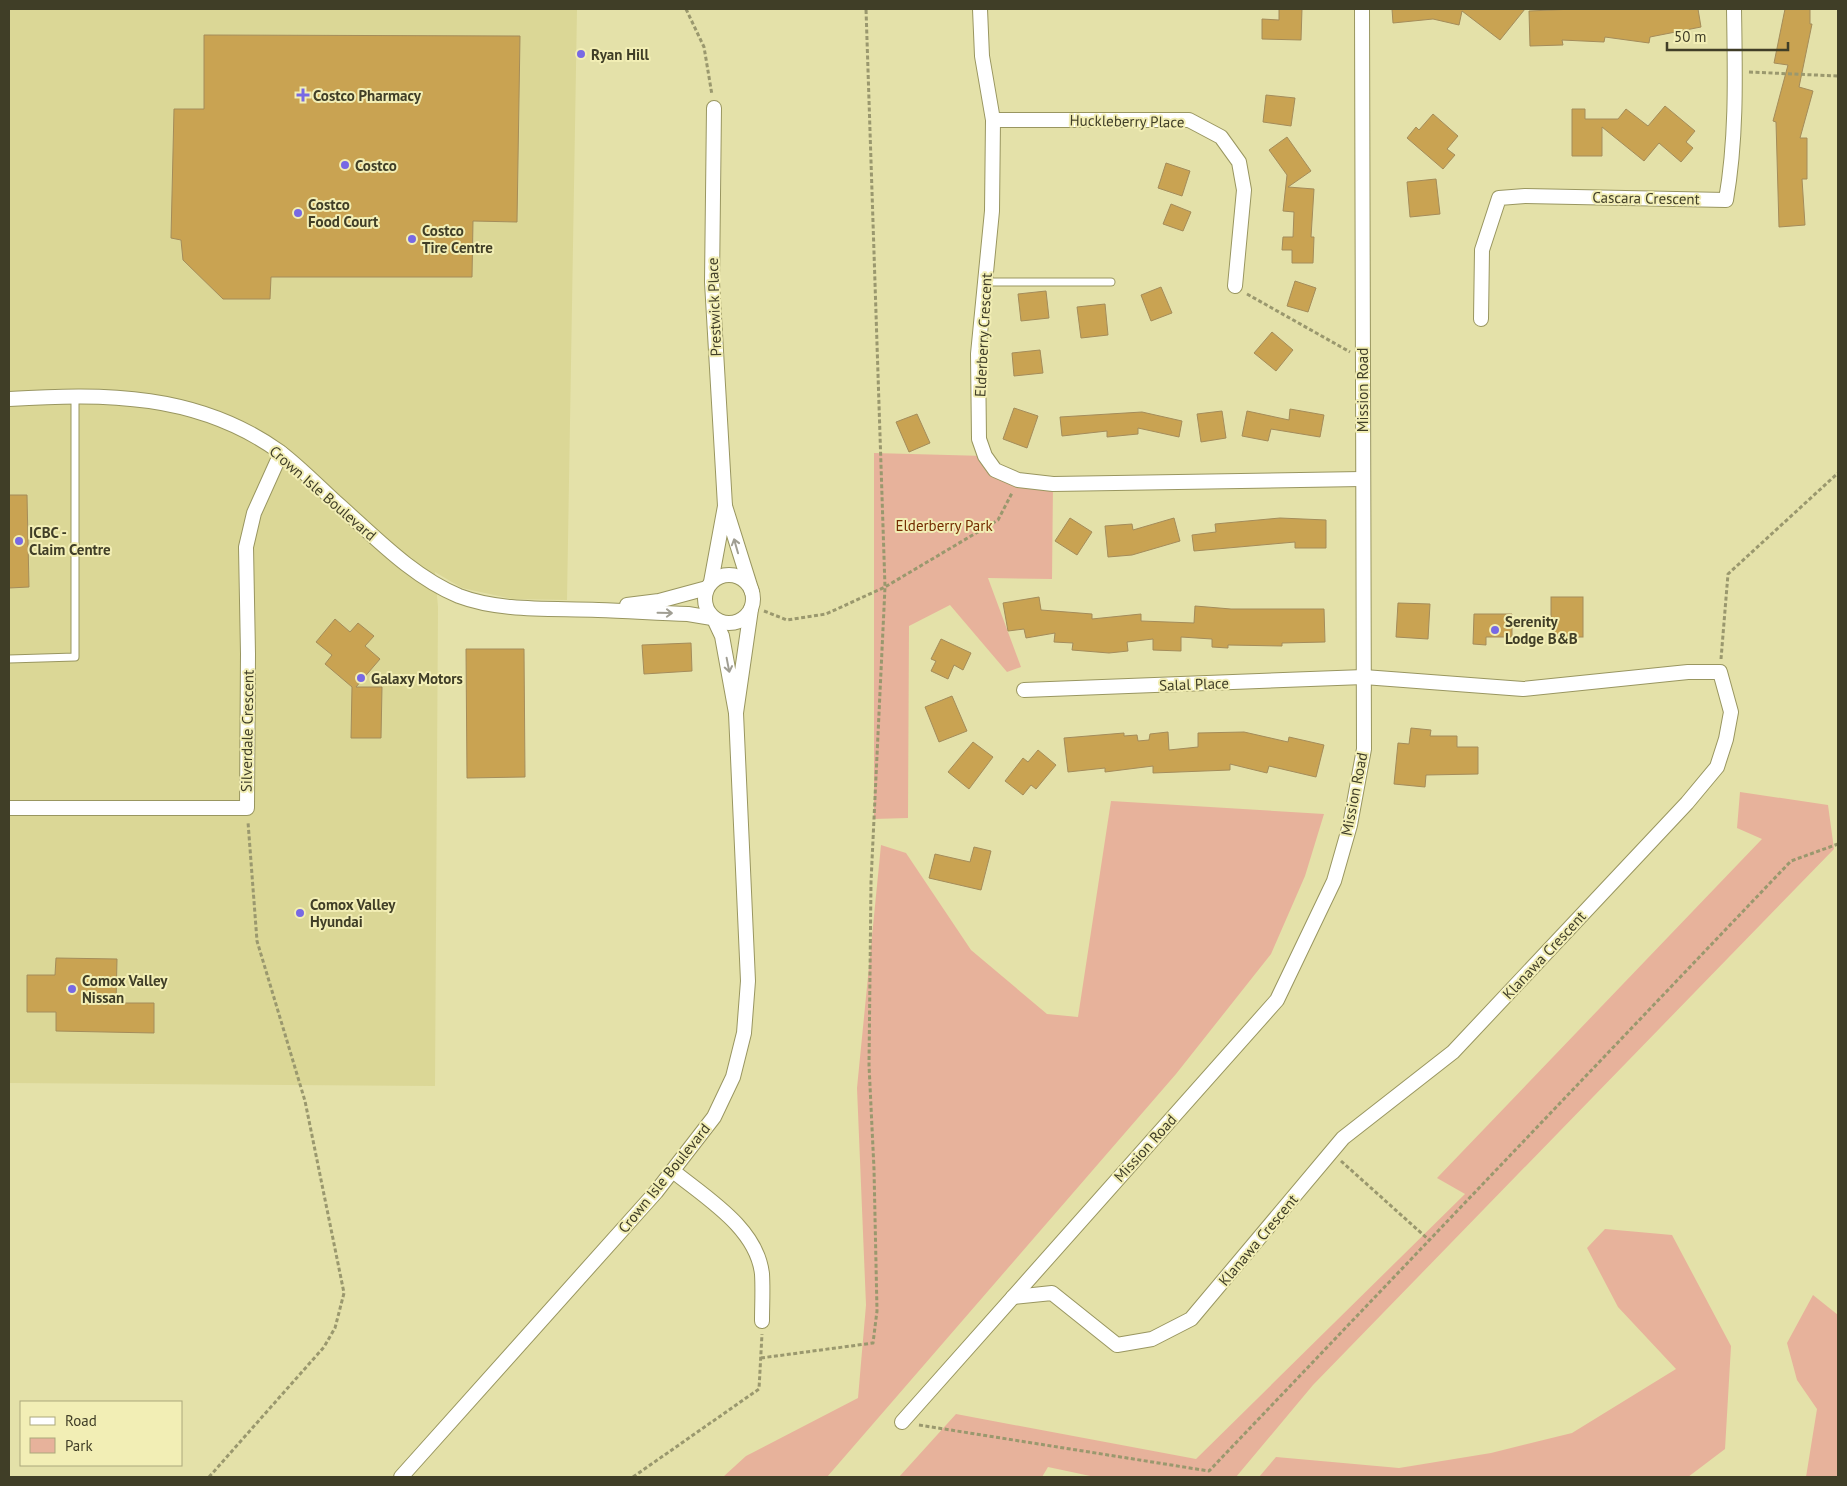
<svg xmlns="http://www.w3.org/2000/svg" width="1847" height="1486" font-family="'PT Sans',sans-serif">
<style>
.built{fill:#dbd796}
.green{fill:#e7b29b}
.building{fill:#c9a352;stroke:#a48c5a}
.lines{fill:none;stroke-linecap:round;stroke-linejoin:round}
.service-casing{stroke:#999660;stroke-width:9}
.minor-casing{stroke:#999660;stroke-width:16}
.path{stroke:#9a986e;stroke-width:3;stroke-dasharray:4 2.5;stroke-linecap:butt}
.service{stroke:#fff;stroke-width:7}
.minor{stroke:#fff;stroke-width:14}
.oneway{stroke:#a09e93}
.poi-dot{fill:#7869e4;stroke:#f2eeb5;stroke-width:2}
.labels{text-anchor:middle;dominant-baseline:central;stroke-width:4;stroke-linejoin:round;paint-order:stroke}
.poi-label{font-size:15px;font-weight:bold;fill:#403e27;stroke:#f2eeb5;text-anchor:start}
.street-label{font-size:15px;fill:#403e27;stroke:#f2eeb5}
.park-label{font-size:15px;fill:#742c01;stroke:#f2eeb5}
</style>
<rect width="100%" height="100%" fill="#e4e1a9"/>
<polygon class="built" points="9,9 577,9 567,600 512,599 462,588 435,572 438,607 435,1086 9,1083"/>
<g class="green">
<polygon points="874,453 985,456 995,470 1053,484 1052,579 988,578 1021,667 1007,672 950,605 909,626 908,818 874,819"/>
<polygon points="1740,792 1828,805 1834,849 1313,1385 1236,1477 1095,1477 1048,1467 1042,1477 899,1477 956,1414 1196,1459 1465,1194 1437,1178 1762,839 1737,828"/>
<polygon points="1111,801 1324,814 1305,876 1271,954 1176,1074 827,1477 723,1477 746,1456 858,1398 866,1305 857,1088 881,845 906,853 971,950 1047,1014 1078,1017"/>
<polygon points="1605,1229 1672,1235 1731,1346 1725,1449 1688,1477 1259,1477 1276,1457 1399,1468 1491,1453 1572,1433 1676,1369 1618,1307 1587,1248"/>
<polygon points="1813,1295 1838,1315 1838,1477 1806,1477 1817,1409 1797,1380 1787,1343"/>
</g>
<g class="building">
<polygon points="1279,9 1302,9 1301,40 1262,39 1262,19 1279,20"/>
<polygon points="1392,9 1525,9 1500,40 1462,11 1459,25 1433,19 1393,23"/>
<polygon points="1574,9 1698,9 1701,27 1650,37 1649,43 1605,37 1604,42 1562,40 1563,45 1530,46 1529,11"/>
<polygon points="1785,9 1810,9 1810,24 1812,24 1799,87 1813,91 1800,138 1807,138 1807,179 1802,179 1805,225 1779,227 1776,122 1773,121 1788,65 1774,63"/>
<polygon points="204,35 520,36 517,222 473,221 472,277 271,277 270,299 223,299 183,260 181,240 171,238 174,109 204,109"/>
<polygon points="1266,95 1295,98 1291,126 1263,122"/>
<polygon points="1665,106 1695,131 1686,142 1693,148 1681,162 1659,143 1644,161 1602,127 1602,156 1572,156 1572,109 1585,109 1585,119 1618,119 1626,109 1648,126"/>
<polygon points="1433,114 1458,136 1447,149 1455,155 1443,169 1407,138 1416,127 1419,130"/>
<polygon points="1287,137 1311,171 1288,187 1314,189 1311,237 1314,237 1313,263 1292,263 1292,250 1282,250 1283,237 1293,237 1294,212 1283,211 1287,175 1269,150"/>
<polygon points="1166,163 1190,171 1182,196 1158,188"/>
<polygon points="1436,179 1440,214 1410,217 1407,182"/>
<polygon points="1171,204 1191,212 1183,231 1163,224"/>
<polygon points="1295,281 1316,288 1308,312 1287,306"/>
<polygon points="1161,287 1172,313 1151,321 1141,295"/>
<polygon points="1046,291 1049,318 1021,321 1018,294"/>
<polygon points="1105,304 1108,335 1081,338 1077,307"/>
<polygon points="1272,332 1293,350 1276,371 1254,353"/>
<polygon points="1040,350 1043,373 1014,376 1012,353"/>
<polygon points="1014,408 1038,416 1027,448 1003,439"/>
<polygon points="1290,409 1324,415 1320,437 1271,429 1268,441 1242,436 1247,411 1289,420"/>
<polygon points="1222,411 1226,438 1201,442 1197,414"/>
<polygon points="1142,412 1182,421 1179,437 1138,428 1138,434 1107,437 1107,431 1062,436 1060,417"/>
<polygon points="917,414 930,443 909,452 896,422"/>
<polygon points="9,495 27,495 29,587 9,588"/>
<polygon points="1070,518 1092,532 1077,555 1055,541"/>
<polygon points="1174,518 1180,541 1132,555 1108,557 1105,526 1132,524 1133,530"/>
<polygon points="1280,518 1326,520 1326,548 1295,548 1295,542 1194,551 1192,535 1216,532 1215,524"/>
<polygon points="1039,597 1041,610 1092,614 1092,619 1141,614 1141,621 1194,623 1195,606 1231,609 1324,609 1325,642 1282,643 1282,646 1228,645 1228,648 1212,647 1212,639 1181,637 1181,651 1153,650 1153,639 1127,642 1128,651 1109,653 1072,650 1073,643 1054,642 1055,633 1026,638 1024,629 1008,631 1003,603"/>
<rect x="1551" y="597" width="32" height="40"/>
<polygon points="1398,603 1430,604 1428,639 1396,637"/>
<polygon points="1474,614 1512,614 1512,637 1486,637 1486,645 1473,644"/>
<polygon points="335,619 350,632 358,623 374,636 365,646 380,659 356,687 382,687 381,738 351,738 352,687 325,664 332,655 316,642"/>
<polygon points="941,639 971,653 963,670 954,665 948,679 931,671 936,661 931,659"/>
<polygon points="691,643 692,671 644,674 642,645"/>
<polygon points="466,649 524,649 525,777 467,778"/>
<polygon points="952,696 967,731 939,742 925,707"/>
<polygon points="1411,728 1431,730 1430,736 1457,736 1457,747 1478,747 1478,774 1426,775 1425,787 1394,784 1398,743 1409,744"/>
<polygon points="1168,732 1169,750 1198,747 1198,733 1244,732 1288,742 1289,737 1324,745 1316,777 1269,766 1267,773 1230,764 1230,770 1153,773 1153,766 1105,772 1105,768 1068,772 1064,738 1124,733 1124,736 1137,735 1138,741 1149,740 1150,734"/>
<polygon points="973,742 993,757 969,789 948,772"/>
<polygon points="1038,750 1056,765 1036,789 1031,785 1023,795 1005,781 1023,758 1028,762"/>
<polygon points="974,847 991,851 981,890 929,878 935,854 970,862"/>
<polygon points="56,958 117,959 116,1003 154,1003 154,1033 56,1031 56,1012 27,1012 27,975 55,975"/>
</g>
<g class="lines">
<g class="service-casing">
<g id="service">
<polyline points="985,282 1111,282"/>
<polyline points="9,659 75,657 75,395"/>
</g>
</g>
<g class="minor-casing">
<g id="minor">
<polyline points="980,9 982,56 993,120 992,211 978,354 979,439 985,456 995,470 1018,480 1053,484 1362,479"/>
<polyline points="714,108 712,282 725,506"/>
<polyline points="993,120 1189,120 1221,137 1239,162 1244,190 1235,286"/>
<path d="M1481 319 1482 250 1499 198 1525 196 1726 200C1737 137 1735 72 1734 9"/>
<path d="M9 399C105 393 198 393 280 452 301 468 320 488 339 505 376 538 413 577 459 596 501 612 554 608 598 610 628 611 658 613 688 614L712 618"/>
<circle cx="729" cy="599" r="24"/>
<polyline points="711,582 725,506 752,592"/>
<polyline points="627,605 659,601 707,588"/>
<polyline points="714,619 722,636 736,713 751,609"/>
<polyline points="9,808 247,808 248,654 246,547 254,513 281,453"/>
<path d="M673 1171C706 1198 757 1228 762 1274 763 1290 762 1306 762 1321"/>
<polyline points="1013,1297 1052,1293 1117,1345 1152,1339 1191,1319 1343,1138 1453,1052 1687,803 1717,767 1726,739 1731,712 1720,672 1688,672 1523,689 1364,677 1024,690"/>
<polyline points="902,1422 1277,1000 1334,881 1350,825 1364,749 1362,9"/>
<polyline points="401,1477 656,1192 714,1117 733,1077 744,1033 748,981 736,713"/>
</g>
</g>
<g class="path">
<polyline points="686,9 704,47 712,95"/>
<polyline points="1749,72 1838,76"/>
<polyline points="1247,294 1350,352"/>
<polyline points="764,611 787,620 826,614 885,587 998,520 1012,493"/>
<polyline points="1721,659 1728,574 1838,473"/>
<polyline points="1341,1161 1429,1240"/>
<polyline points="761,1358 873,1343 877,1311 874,1169 869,1065 871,882 885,587 866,9"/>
<polyline points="919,1425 1209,1471 1791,861 1838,844"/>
<polyline points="209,1477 324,1347 335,1328 344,1293 305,1101 257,941 248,822"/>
<polyline points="633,1477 759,1389 762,1334"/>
</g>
<use href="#service" class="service"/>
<use href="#minor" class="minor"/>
</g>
<defs><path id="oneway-shaft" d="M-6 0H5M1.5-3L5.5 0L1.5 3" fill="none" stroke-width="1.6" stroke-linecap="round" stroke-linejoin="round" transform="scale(1.25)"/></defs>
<g class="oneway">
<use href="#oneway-shaft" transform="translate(736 546) rotate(-106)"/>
<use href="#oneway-shaft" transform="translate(665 613) rotate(1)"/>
<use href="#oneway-shaft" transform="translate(728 665) rotate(79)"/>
</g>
<g class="poi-dot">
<circle cx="581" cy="54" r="5"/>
<path d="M300.5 87.5h5v5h5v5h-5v5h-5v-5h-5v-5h5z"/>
<circle cx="345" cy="165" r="5"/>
<circle cx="298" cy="213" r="5"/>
<circle cx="412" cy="239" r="5"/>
<circle cx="19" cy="541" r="5"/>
<circle cx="1495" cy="630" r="5"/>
<circle cx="361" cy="678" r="5"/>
<circle cx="300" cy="913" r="5"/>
<circle cx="72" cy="989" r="5"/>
</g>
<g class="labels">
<g class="poi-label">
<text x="591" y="54">Ryan Hill</text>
<text x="313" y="95">Costco Pharmacy</text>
<text x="355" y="165">Costco</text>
<text x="308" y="204">Costco<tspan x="308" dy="17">Food Court</tspan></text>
<text x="422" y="230">Costco<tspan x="422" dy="17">Tire Centre</tspan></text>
<text x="29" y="532">ICBC -<tspan x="29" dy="17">Claim Centre</tspan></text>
<text x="1505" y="621">Serenity<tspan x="1505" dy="17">Lodge B&amp;B</tspan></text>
<text x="371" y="678">Galaxy Motors</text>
<text x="310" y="904">Comox Valley<tspan x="310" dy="17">Hyundai</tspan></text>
<text x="82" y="980">Comox Valley<tspan x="82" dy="17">Nissan</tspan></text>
</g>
<g class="street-label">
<text transform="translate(1127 121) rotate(1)">Huckleberry Place</text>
<text transform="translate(1646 198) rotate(1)">Cascara Crescent</text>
<text transform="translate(714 307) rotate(-92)">Prestwick Place</text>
<text transform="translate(983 335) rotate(-87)">Elderberry Crescent</text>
<text transform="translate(1362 390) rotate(-90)">Mission Road</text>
<text transform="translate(323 493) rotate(41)">Crown Isle Boulevard</text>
<text transform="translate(1194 684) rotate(-2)">Salal Place</text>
<text transform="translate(247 731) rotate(-89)">Silverdale Crescent</text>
<text transform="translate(1354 794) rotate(-79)">Mission Road</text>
<text transform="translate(1544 955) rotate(-47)">Klanawa Crescent</text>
<text transform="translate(1145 1148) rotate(-48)">Mission Road</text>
<text transform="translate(664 1178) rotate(-51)">Crown Isle Boulevard</text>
<text transform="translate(1258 1240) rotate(-50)">Klanawa Crescent</text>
</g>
<g class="park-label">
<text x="944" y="525">Elderberry Park</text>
</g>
</g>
<rect width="1847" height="1486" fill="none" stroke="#403e27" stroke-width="20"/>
<rect x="20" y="1401" width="162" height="65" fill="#f2eeb5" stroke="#aba87c"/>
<rect x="30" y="1417" width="25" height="8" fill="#ffffff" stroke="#aba87c"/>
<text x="65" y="1426" font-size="15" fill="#403e27">Road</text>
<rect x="30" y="1438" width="25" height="15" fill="#e7b29b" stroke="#aba87c"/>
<text x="65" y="1451" font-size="15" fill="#403e27">Park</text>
<path d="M1667 42v8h121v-8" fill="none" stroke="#403e27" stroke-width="2.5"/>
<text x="1674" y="42" font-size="15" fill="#403e27" stroke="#f2eeb5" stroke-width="4" paint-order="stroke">50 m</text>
</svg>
